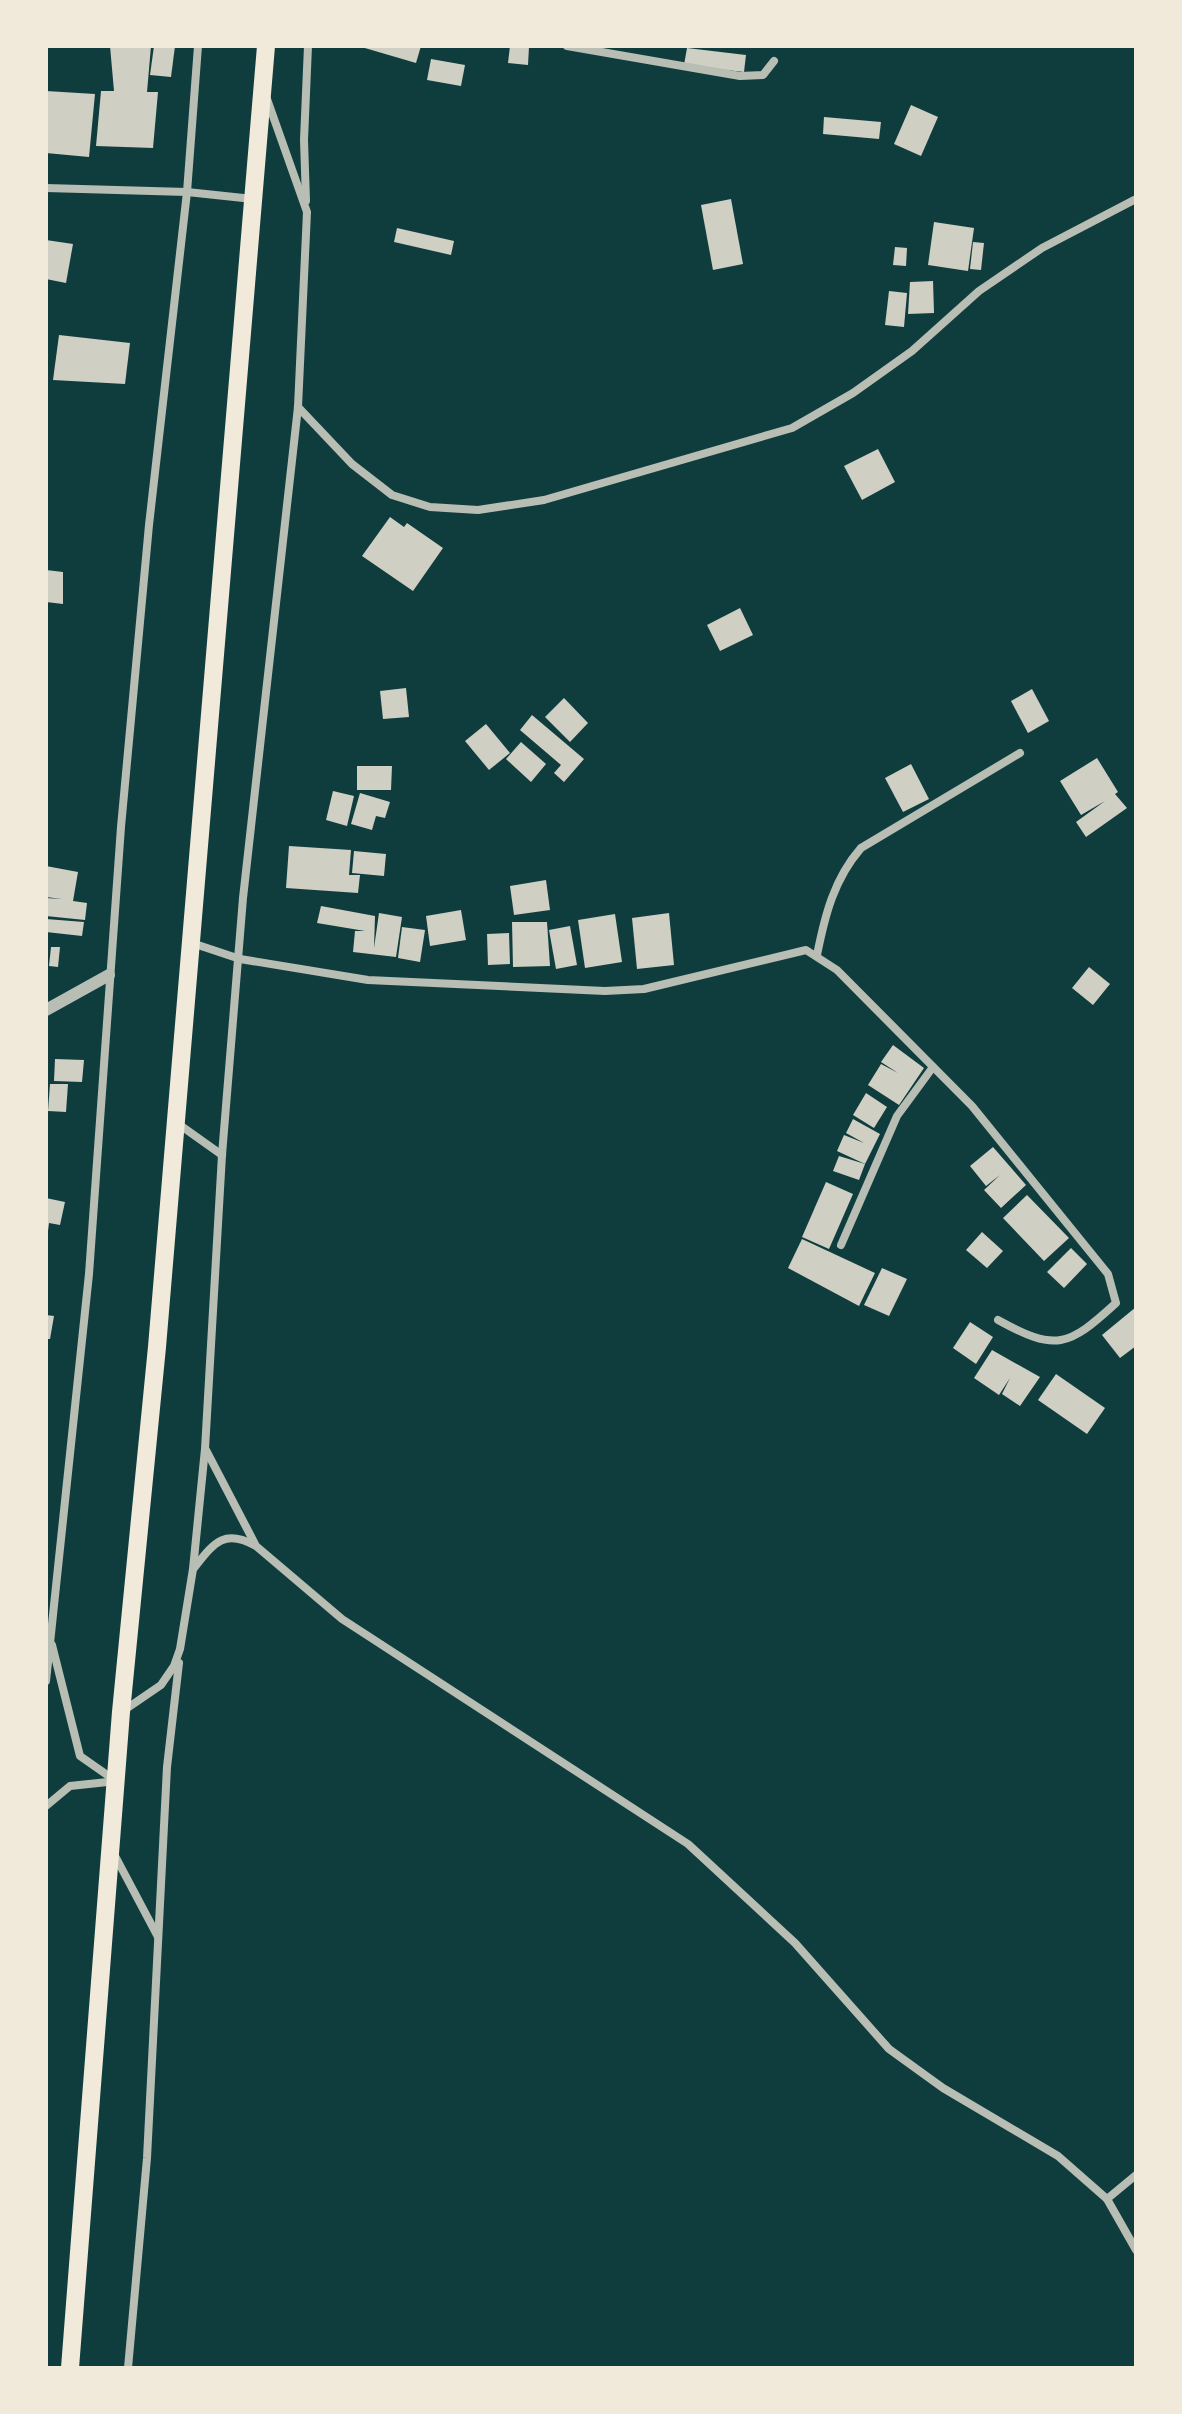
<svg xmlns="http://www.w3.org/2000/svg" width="1182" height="2414" font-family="Commissioner,sans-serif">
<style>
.building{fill:#cfcfc3}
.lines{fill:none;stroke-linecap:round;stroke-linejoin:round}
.minor{stroke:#b8beb3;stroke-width:8}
.tertiary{stroke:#b8beb3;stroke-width:12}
.trunk{stroke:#f1e9da;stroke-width:18}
</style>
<rect width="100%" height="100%" fill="#0f3d3e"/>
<g class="building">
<polygon points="110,46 151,46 147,92 158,92 153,148 96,146 101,91 114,91"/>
<polygon points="154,46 175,46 171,77 150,75"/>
<polygon points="358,46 421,46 416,63"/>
<polygon points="510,46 529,47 528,65 508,63"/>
<polygon points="687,48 746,55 744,72 684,65"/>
<polygon points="431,59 465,65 461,86 427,80"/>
<polygon points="46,91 95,94 89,157 46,153"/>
<polygon points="911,105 938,117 921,156 894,144"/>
<polygon points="824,117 881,122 879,139 823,134"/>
<polygon points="731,199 743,264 713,270 701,205"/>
<polygon points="934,222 974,228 968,271 928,265"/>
<polygon points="397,228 454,241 451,255 394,242"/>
<polygon points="46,240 73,244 66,283 46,279"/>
<polygon points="973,242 984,243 981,270 970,269"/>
<polygon points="895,247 907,248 906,266 893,265"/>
<polygon points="933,281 934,313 908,314 910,282"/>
<polygon points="889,291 907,293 904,327 885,325"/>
<polygon points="59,335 130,343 125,384 53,380"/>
<polygon points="878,449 895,482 862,500 844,466"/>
<polygon points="390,517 404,527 407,523 443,548 413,591 362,556"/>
<polygon points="46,570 63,572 63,604 46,602"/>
<polygon points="740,608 753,635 720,651 707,625"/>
<polygon points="406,688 409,717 383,719 380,691"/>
<polygon points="1032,689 1049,721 1028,733 1011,701"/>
<polygon points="564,698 588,723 570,742 545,717"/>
<polygon points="532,715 584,759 564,782 554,773 561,765 520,730"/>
<polygon points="486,724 510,753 489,770 465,741"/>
<polygon points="521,742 546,764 531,782 506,759"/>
<polygon points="1097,758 1118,792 1115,794 1127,808 1086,837 1076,822 1105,801 1081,815 1060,781"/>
<polygon points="911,764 929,799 903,812 885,778"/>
<polygon points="357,766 392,766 391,790 357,790"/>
<polygon points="333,791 354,796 347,826 326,820"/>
<polygon points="360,793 390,802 385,818 376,816 372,830 351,824"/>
<polygon points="289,846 351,850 349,875 360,875 358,893 286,888"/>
<polygon points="354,851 386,854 384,876 352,873"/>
<polygon points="46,866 78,872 73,901 87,903 85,920 46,916 46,898 62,899 46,897"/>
<polygon points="546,880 550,910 514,915 510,886"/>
<polygon points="321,906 375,916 374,948 379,913 402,917 396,957 353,952 355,931 365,931 317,923"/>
<polygon points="461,910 466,940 430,946 426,916"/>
<polygon points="669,913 674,965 637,969 632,918"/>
<polygon points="615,914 622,962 585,968 578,920"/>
<polygon points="46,919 84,922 82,936 46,932"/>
<polygon points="512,922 547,922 550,966 513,967"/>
<polygon points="570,926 577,965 556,969 549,930"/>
<polygon points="402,927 425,930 420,962 398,958"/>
<polygon points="509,933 510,964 488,965 487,934"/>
<polygon points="51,947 60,947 58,967 49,966"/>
<polygon points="1089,967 1110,984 1093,1005 1072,988"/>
<polygon points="893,1045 924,1068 899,1105 868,1085 881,1064 898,1073 881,1062"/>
<polygon points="55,1059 84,1060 82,1082 54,1081"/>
<polygon points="50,1084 68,1084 66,1112 48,1111"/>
<polygon points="866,1093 887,1107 874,1128 853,1115"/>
<polygon points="853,1119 880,1134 865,1164 837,1151 844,1135 864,1143 846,1133"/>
<polygon points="993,1147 1026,1185 1001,1208 984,1190 1000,1175 986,1186 970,1166"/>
<polygon points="839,1156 865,1164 859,1180 833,1171"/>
<polygon points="826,1182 853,1194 829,1249 802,1237"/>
<polygon points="1027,1195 1069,1238 1044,1261 1003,1218"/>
<polygon points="46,1198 65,1202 60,1225 49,1223 48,1231"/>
<polygon points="982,1232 1003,1251 987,1268 966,1250"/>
<polygon points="802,1239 875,1273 859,1306 788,1268"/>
<polygon points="1071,1248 1087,1264 1064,1288 1047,1272"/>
<polygon points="882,1268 907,1279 889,1316 864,1305"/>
<polygon points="1136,1307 1136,1346 1120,1358 1102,1335"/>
<polygon points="46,1315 54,1316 50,1339 46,1339"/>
<polygon points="970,1322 993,1337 976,1364 953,1348"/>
<polygon points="992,1350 1040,1377 1020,1406 1002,1394 1010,1378 999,1395 974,1378"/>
<polygon points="1056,1374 1105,1408 1087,1434 1038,1400"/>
</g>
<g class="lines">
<g class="minor">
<polyline points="567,46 740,76 763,75 774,61"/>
<polyline points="46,188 187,192 253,199"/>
<polyline points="306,201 304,140 308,46"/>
<polyline points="298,407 352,464 392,495 430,507 478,510 544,500 792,428 853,393 912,351 979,291 1042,248 1136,199"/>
<path d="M192 943 240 959 368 980 605 991 644 989 806 950 837 970 972 1106 1108 1274 1116 1303C1068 1347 1056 1352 998 1320"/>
<path d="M817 955C825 915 834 879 861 848L1020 753"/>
<polyline points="177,1123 222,1155"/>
<polyline points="841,1245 897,1116 933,1067"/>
<polyline points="206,1450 255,1544"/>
<path d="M194 1568C214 1543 224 1528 256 1546L342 1619 688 1844 795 1943 889 2049 943 2088 1058 2156 1107 2199 1136 2250"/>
<polyline points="52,1645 80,1756 113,1779"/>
<polyline points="46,1681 89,1274 121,827 149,525 187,192 198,46"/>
<polyline points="123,1711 161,1685 174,1666 180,1649 193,1569 205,1449 222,1155 243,898 298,407 307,212 267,99"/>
<polyline points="46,1806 70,1786 117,1781"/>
<polyline points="114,1854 158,1937"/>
<polyline points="1107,2199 1136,2175"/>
<polyline points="128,2368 147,2158 167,1767 179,1663"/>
</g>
<polyline class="tertiary" points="46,1010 109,975"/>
<polyline class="trunk" points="70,2368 121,1712 157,1347 266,46"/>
</g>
<rect width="1182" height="2414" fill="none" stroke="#f1e9da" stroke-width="96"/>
</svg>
